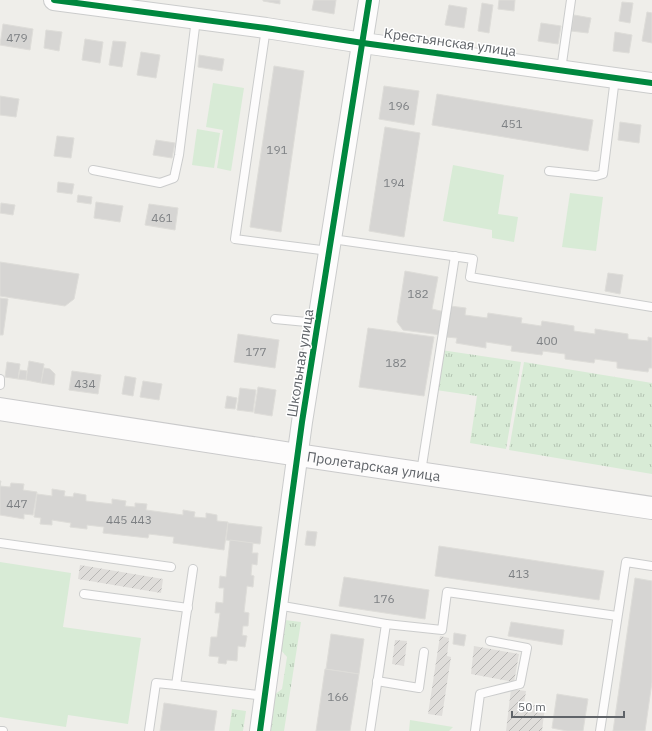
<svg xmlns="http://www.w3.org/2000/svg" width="652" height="731" font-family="'IBM Plex Sans',sans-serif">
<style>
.industrial{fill:url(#industrial-furrows)}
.grass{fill:url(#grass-tufts)}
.green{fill:#d8ebd6}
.building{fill:#d6d5d3;stroke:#deddd9}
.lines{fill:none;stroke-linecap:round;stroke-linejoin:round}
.service-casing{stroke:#cbcccc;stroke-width:10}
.tertiary-casing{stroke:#cbcccc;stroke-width:22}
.secondary-casing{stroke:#cacacb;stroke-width:24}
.service{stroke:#fdfcfc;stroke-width:8}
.tertiary{stroke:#fdfcfc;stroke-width:20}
.secondary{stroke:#fdfcfc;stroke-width:22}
.cycleway-casing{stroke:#fff;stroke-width:8}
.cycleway{stroke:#00873e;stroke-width:6}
.labels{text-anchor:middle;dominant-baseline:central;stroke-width:3;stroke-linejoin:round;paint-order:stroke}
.number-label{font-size:12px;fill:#7e8184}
.street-label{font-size:14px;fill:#5f6368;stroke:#fff}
</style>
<defs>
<pattern id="industrial-furrows" width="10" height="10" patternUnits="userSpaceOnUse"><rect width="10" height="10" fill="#dfddda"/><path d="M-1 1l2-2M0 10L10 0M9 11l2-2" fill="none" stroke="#b8b7b5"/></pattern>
<pattern id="grass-tufts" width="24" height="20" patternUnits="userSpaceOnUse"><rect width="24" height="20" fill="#d8ebd6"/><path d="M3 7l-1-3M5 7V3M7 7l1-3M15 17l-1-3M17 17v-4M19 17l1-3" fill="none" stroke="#b2c2b1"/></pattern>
</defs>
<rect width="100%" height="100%" fill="#efeeea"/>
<g class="industrial">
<polygon points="80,565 163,579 161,593 78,579"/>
<polygon points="440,636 449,638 447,656 451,657 442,716 428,714"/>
<polygon points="395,640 407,641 404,666 392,664"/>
<polygon points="474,646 519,654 514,682 471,674"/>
<polygon points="511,689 526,691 524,704 545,706 542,731 506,731"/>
</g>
<g class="grass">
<polygon points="441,350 521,362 506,449 470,443 477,396 436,390"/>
<polygon points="524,362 652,383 652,474 509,450"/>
<polygon points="285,620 301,622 284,731 270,731 274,695 282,689 287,657 280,649"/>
<polygon points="232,709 246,711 243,731 229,731"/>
</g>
<g class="green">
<polygon points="213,83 244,88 231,171 217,168 223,130 206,127"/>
<polygon points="197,129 220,133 214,168 192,165"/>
<polygon points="453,165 504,175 498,214 518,217 514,242 492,238 492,230 443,221"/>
<polygon points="570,193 603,197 596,251 562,247"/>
<polygon points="0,562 71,573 63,627 141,638 128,724 68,715 66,727 0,717"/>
<polygon points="410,720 453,727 449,731 409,731"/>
</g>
<g class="building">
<polygon points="263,0 280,0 280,4 263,1"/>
<polygon points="314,0 336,0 334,14 312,10"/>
<polygon points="499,0 515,0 514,11 498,9"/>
<polygon points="622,2 633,3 630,23 619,21"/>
<polygon points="482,3 493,5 489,33 478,31"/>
<polygon points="449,5 467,8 464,28 445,25"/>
<polygon points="647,12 652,13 652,43 642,41"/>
<polygon points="574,15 591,18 588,33 571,31"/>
<polygon points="541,23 561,26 558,44 538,41"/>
<polygon points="3,24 33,29 30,50 0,45"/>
<polygon points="46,30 62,32 59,51 44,48"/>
<polygon points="615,32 632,35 629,53 613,51"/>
<polygon points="85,39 103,42 100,63 82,60"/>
<polygon points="113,41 126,42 122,67 109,65"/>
<polygon points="141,52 160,55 156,78 137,75"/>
<polygon points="199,55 224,59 222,71 198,67"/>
<polygon points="274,66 304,71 281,232 250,227"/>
<polygon points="384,86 419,91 414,125 379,119"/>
<polygon points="437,94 593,120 588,151 432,125"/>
<polygon points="0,96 19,99 16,117 0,115"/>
<polygon points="620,122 641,125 639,143 618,140"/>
<polygon points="385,127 420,133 404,237 369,231"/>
<polygon points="57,136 74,138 71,158 54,156"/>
<polygon points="156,140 175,143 172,158 153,155"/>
<polygon points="58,182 74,184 72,194 57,192"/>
<polygon points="78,195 92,197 91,204 77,202"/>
<polygon points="96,202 123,206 120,222 94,218"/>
<polygon points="1,203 15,205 13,215 0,213"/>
<polygon points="149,204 178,208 175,230 145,225"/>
<polygon points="0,262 79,274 74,299 65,306 0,296"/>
<polygon points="405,271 438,277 432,309 445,312 441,335 403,330 397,322"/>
<polygon points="608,273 623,275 620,294 605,291"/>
<polygon points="0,298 8,299 3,335 0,335"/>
<polygon points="450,306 466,308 465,315 487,318 488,313 522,318 521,323 541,326 542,321 574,326 574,331 595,334 595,329 628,334 628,339 648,341 648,337 652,338 652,368 649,368 648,372 617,368 617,362 595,359 594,363 565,359 565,354 543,351 542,355 511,351 512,346 486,342 486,348 456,343 457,338 446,337"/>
<polygon points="368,328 434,337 424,396 359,387"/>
<polygon points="238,334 279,340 275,368 234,362"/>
<polygon points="29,361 44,364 41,383 26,380"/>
<polygon points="7,362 20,364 18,379 5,377"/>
<polygon points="44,368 50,369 55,374 54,385 41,383"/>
<polygon points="20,370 27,371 26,380 18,379"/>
<polygon points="72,371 101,375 98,394 69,390"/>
<polygon points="125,376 136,378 133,396 122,394"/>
<polygon points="143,381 162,384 159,400 140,397"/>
<polygon points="258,387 276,390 272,416 254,413"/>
<polygon points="240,388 256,390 253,412 237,410"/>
<polygon points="227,396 237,398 235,409 225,408"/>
<polygon points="0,481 1,481 0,486 10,487 11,483 24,484 23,490 37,492 33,515 24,514 24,519 0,515"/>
<polygon points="52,489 65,491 64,496 73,497 74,493 86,495 86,501 112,504 112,499 126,501 125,506 135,507 135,503 147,504 146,510 183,515 183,510 195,512 194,517 206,518 206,513 217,515 217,521 228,522 224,550 173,543 174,537 149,534 148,538 103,533 104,527 87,525 87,529 70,527 71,523 52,520 52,525 40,524 41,518 34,517 37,494 52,496"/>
<polygon points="228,523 262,527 260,544 226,540"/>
<polygon points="307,531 317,532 315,546 305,545"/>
<polygon points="230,540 253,543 252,553 258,553 257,565 252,564 251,575 254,576 253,587 247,586 244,612 249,613 248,626 243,626 242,635 247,636 245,647 238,646 237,661 227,660 226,664 218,663 219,657 209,656 211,637 217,637 220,613 215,613 216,602 223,603 224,588 219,588 220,576 226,577"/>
<polygon points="439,546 604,571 599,600 435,576"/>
<polygon points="344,577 429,590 425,619 339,606"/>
<polygon points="635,578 652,581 652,682 645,731 613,731"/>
<polygon points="511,622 564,630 562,645 508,636"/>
<polygon points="454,633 466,635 464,646 453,644"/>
<polygon points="331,634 364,639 359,674 326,669"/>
<polygon points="325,669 359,674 350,731 316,731"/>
<polygon points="557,694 588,699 583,731 567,731 552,728"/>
<polygon points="164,703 217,711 214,731 160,731"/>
</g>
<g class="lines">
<g class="service-casing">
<g id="service">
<polyline points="266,28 235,239 329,251"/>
<polyline points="561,70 571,0"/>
<polyline points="93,170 160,183 174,178 179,155 196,19"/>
<polyline points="549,171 596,176 603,174 615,78"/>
<polyline points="332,239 473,259 470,277 652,307"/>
<polyline points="275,319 317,323"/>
<polyline points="0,379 0,385"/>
<polyline points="421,472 455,256"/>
<polyline points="0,543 171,567"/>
<polyline points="193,569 176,685 265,696"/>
<polyline points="84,594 188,608"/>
<polyline points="277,605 386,624 370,731"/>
<polyline points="386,624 442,630 447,592 617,616"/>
<polyline points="377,681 419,688 424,652"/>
<polyline points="0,731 3,731"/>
<polyline points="149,731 156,683 176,685"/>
<polyline points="475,731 480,694 520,684 527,648 490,641"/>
<polyline points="600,731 626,562 652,566"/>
</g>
</g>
<g class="tertiary-casing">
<g id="tertiary">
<polyline points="54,0 266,28 363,43 652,83"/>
<polyline points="260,731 302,422 369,0"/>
</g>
</g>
<g class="secondary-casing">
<g id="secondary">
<path id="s1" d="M0 409 298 455 652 508"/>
</g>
</g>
<use href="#service" class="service"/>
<use href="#tertiary" class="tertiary"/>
<use href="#secondary" class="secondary"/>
<g class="cycleway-casing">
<g id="cycleway">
<polyline points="54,0 266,28 363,43 652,83"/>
<polyline points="260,731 302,422 369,0"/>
</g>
</g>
<use href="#cycleway" class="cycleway"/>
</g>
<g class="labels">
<g class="number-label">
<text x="17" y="37">479</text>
<text x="399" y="105">196</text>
<text x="512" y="123">451</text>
<text x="277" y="149">191</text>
<text x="394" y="182">194</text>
<text x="162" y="217">461</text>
<text x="418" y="293">182</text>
<text x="547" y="340">400</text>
<text x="256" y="351">177</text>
<text x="396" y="362">182</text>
<text x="85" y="383">434</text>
<text x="17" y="503">447</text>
<text x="129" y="519">445 443</text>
<text x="519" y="573">413</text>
<text x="384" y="598">176</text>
<text x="338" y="696">166</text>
</g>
<g class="street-label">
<text transform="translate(450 42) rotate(8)">Крестьянская улица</text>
<text transform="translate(300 363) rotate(-81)">Школьная улица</text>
<text stroke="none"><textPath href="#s1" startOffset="378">Пролетарская улица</textPath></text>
</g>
</g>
<path d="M512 711v6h112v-6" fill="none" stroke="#5f6368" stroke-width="2"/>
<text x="518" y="711" font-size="12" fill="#5f6368" stroke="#ffffff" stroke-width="3" paint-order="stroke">50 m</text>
</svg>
